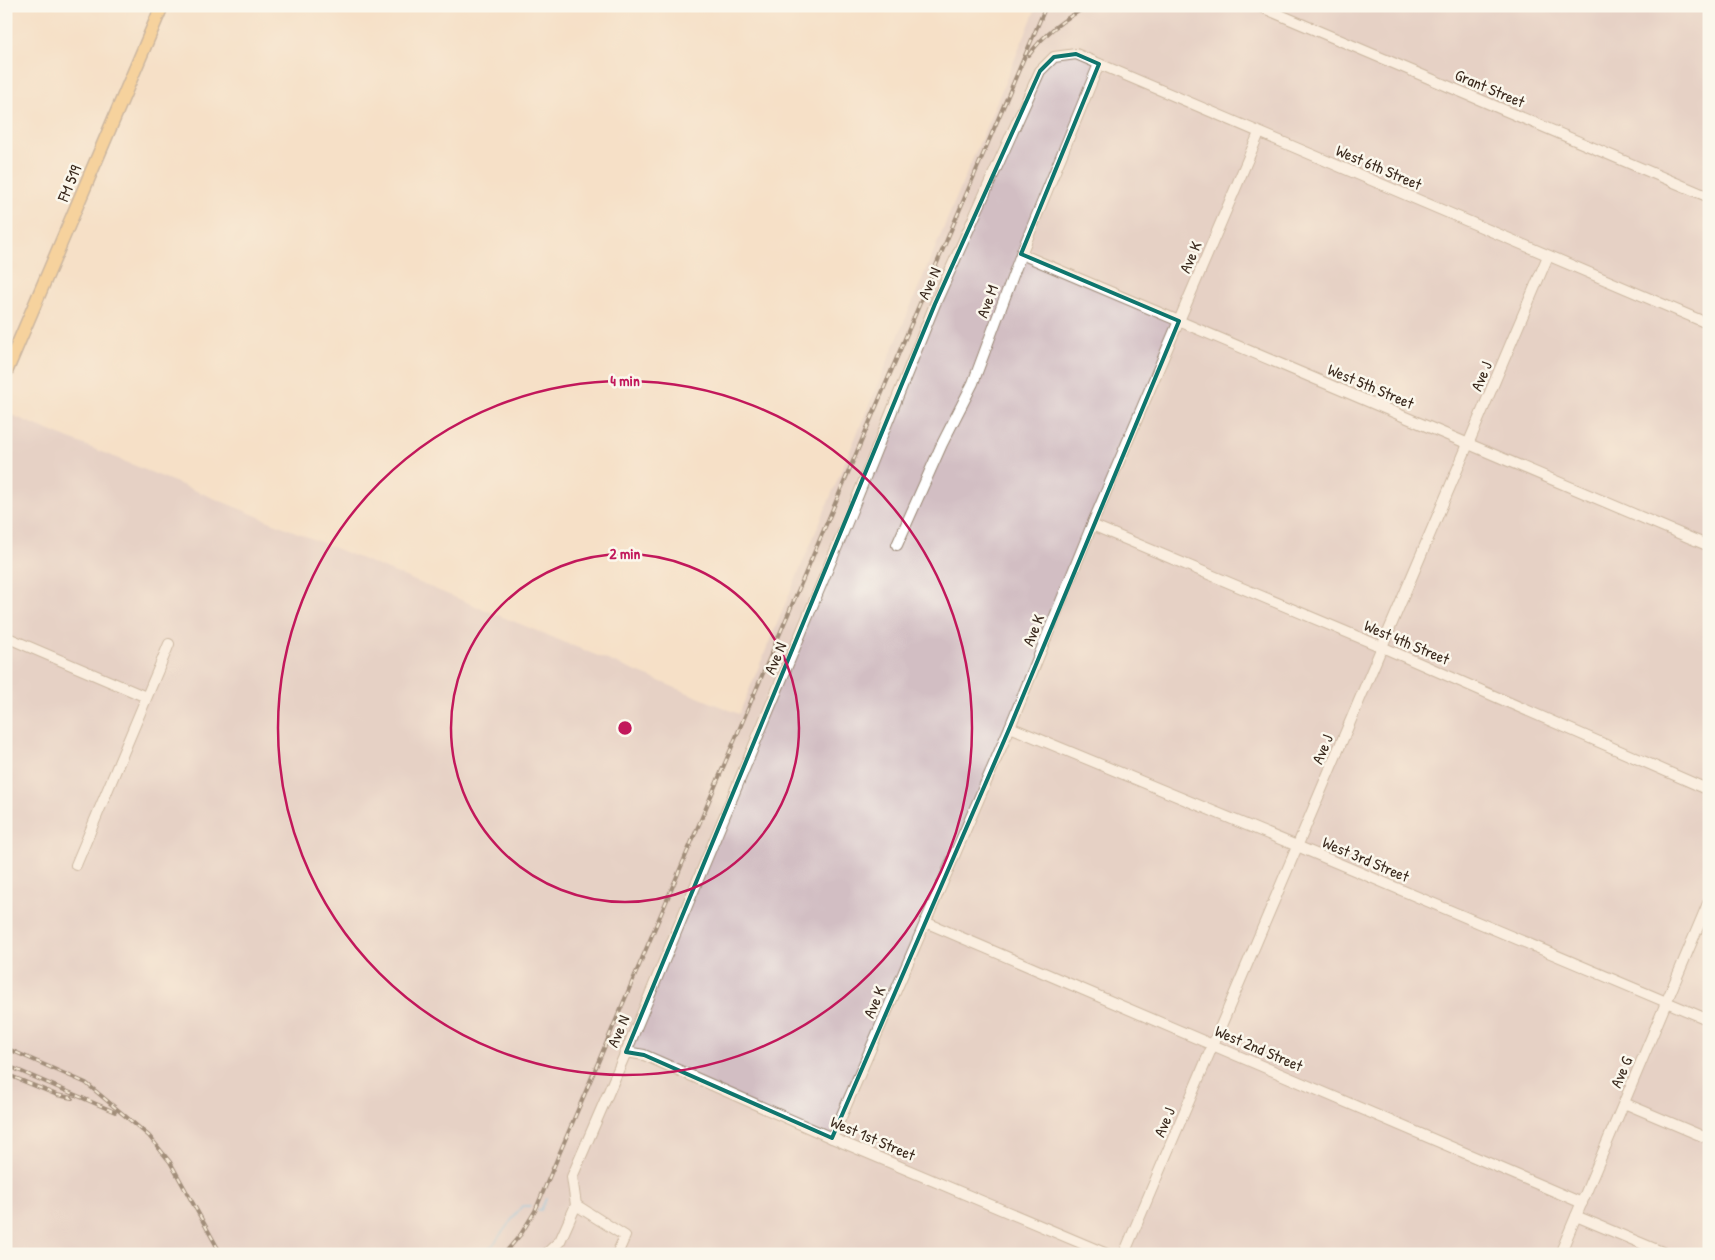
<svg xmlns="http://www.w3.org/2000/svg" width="1715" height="1260" font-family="'Patrick Hand',sans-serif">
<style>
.industrial{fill:#d2bec3}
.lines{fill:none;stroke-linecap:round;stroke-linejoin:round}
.stream{stroke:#6fb8e7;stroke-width:2}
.minor-casing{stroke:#988572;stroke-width:12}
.major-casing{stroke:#988572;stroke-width:15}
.minor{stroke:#fff;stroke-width:10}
.major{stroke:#f6c06b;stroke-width:12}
.rail-casing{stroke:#3b2a1e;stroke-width:4}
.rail{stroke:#fbf7ec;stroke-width:2;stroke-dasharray:5.5;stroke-linecap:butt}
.marked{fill:none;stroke:#0f766e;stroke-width:4;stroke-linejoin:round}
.ring{fill:none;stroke:#c2185b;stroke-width:2.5}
.labels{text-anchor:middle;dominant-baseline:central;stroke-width:5;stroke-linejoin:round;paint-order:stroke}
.street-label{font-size:16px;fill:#3b2a1e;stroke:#fbf7ec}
.centre{fill:#c2185b;stroke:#fbf7ec;stroke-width:2.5}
.ring-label{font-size:15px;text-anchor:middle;font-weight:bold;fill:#c2185b;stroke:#fbf7ec;stroke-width:5;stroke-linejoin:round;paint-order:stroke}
</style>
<rect width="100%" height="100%" fill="#fbf7ec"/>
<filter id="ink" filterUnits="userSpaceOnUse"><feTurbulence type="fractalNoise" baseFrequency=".02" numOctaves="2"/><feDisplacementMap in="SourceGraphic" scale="10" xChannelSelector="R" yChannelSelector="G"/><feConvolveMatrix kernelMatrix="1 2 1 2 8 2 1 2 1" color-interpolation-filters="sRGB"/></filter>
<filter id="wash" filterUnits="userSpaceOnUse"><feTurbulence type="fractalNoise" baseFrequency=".0096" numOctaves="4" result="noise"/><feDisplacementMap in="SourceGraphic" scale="20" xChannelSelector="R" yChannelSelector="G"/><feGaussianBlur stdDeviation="1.12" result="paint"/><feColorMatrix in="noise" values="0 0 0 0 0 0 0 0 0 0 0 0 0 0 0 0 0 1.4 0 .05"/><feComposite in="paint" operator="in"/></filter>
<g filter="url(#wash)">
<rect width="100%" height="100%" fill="#f5e0c7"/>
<polygon class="industrial" points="1037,6 1709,6 1709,1254 6,1254 6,420 9,414 739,714"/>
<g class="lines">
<g class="stream">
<polyline points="538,1210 541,1210 546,1199"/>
<polyline points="481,1254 492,1246 522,1206 530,1206"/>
</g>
</g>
</g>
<g filter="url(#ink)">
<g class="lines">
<g class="minor-casing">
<g id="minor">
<polyline points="1259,6 1709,197"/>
<polyline points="1021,254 1709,546"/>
<polyline points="1092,525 1382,647 1709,790"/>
<polyline points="897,545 942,444 973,383 1021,254 1099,64"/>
<polyline points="6,637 146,697"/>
<polyline points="1010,727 1297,846 1709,1020"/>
<polyline points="76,865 169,644"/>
<polyline points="925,922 1582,1203"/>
<polyline points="626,1052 644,1055 832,1138 1107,1254"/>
<polyline points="1624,1103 1709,1139"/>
<polyline points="832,1138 1010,727 1092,525 1259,133"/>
<polyline points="576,1205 625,1236 617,1254"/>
<polyline points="1576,1216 1667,1254"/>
<polyline points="546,1254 560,1241 576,1205 572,1177 626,1052 846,525 935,304 1040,71 1054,57 1076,54 1709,324"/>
<polyline points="1124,1254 1548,256"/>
<polyline points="1560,1254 1709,901"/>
</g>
</g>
<g class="major-casing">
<polyline id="major" points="6,372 162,6"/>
</g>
<use href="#minor" class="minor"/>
<use href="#major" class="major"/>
<g class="rail-casing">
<g id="rail">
<path d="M1029 55C1044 34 1066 17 1089 6"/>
<polyline points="6,1048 86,1083 149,1136 170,1162 221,1254"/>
<polyline points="6,1065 115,1112"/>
<polyline points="6,1074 57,1095 72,1098"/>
<polyline points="504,1254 521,1234 535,1211 1046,6"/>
</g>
</g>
<use href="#rail" class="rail"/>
</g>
</g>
<path d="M0 0H1715V1260H0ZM1076 54 1099 64 1021 254 1179 321 1010 727 832 1138 644 1055 626 1052 935 304 1040 71 1054 57Z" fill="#f5e0c7" fill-opacity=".55" fill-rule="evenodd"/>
<path class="marked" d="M1076 54 1099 64 1021 254 1179 321 1010 727 832 1138 644 1055 626 1052 935 304 1040 71 1054 57Z"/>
<g class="ring">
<circle cx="625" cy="728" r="174"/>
<circle cx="625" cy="728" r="347"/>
</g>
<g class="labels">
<g class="street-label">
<text transform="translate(1490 88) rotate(23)">Grant Street</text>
<text transform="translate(1379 167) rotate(23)">West 6th Street</text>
<text transform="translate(69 183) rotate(-67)">FM 519</text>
<text transform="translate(1190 257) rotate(-67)">Ave K</text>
<text transform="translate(929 283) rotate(-66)">Ave N</text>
<text transform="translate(987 301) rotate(-70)">Ave M</text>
<text transform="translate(1481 376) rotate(-67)">Ave J</text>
<text transform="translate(1371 386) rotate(23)">West 5th Street</text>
<text transform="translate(1033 630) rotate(-68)">Ave K</text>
<text transform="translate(1407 642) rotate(23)">West 4th Street</text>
<text transform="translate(775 658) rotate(-67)">Ave N</text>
<text transform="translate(1322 749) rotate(-67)">Ave J</text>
<text transform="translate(1366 859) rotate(23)">West 3rd Street</text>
<text transform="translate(874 1002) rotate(-67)">Ave K</text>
<text transform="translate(618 1031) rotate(-67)">Ave N</text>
<text transform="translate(1259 1048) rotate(23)">West 2nd Street</text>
<text transform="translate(1621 1072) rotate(-67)">Ave G</text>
<text transform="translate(1164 1122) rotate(-67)">Ave J</text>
<text transform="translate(873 1138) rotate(23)">West 1st Street</text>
</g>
</g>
<circle cx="625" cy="728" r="8" class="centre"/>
<g class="ring-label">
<text x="625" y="386">4 min</text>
<text x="625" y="559">2 min</text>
</g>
<rect width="1715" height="1260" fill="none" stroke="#fbf7ec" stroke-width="25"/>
</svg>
